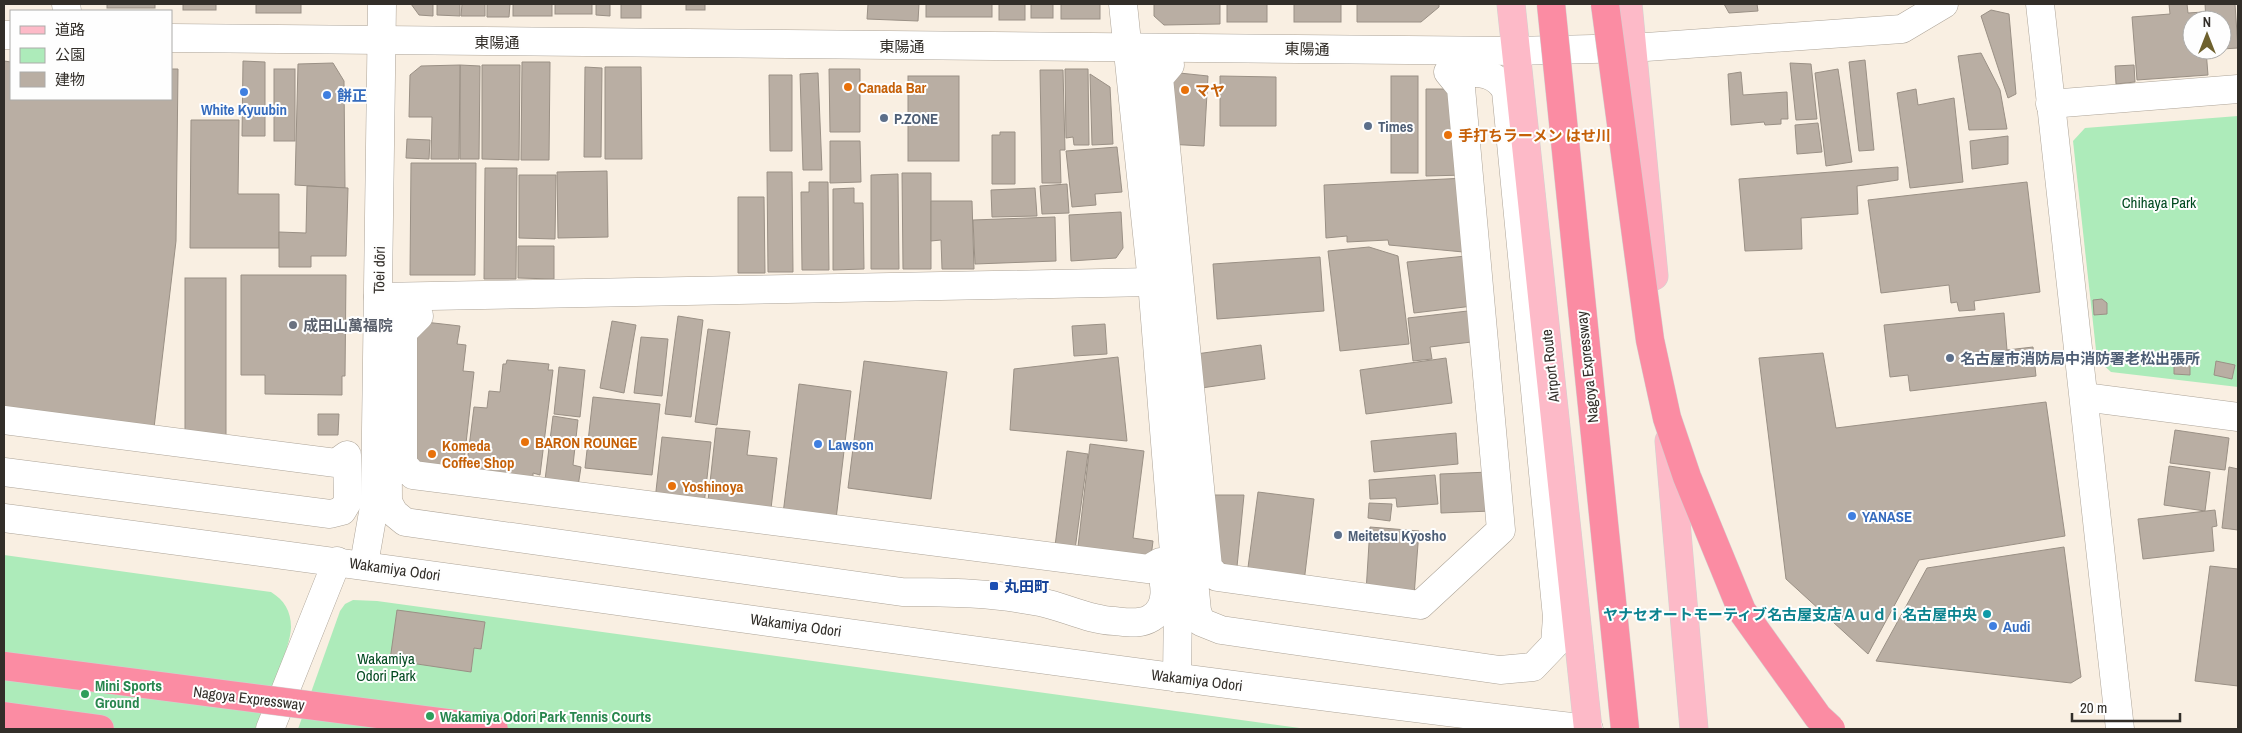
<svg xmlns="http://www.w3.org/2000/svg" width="2242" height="733" font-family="'Archivo Narrow','Noto Sans JP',sans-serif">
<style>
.green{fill:#adebba}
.building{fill:#b9aea3;stroke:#9a9085}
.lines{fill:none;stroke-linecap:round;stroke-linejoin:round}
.pedestrian-casing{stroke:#ada498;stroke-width:29}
.minor-casing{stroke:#ada498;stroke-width:29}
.tertiary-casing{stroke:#ada498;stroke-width:29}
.primary-casing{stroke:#d2d1d0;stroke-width:29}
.motorway-casing{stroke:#d2d1d0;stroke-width:29}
.pedestrian{stroke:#fff;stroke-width:28}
.minor{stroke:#fff;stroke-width:28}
.tertiary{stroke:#fff;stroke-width:28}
.primary{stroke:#fdbac8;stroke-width:28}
.motorway{stroke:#fb8ca3;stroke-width:28}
.motorway-bridge-casing{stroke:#d2d1d0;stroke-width:29;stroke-linecap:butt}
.motorway-bridge{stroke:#fb8ca3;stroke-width:28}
.food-dot{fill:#e8710a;stroke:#fefefe;stroke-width:2}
.shop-dot{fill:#3f7fe0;stroke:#fefefe;stroke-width:2}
.service-dot{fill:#5c6f8a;stroke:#fefefe;stroke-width:2}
.worship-dot{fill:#6b7280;stroke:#fefefe;stroke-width:2}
.transit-dot{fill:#1a4fb4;stroke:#fefefe;stroke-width:2}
.culture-dot{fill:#0f9aa8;stroke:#fefefe;stroke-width:2}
.leisure-dot{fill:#2e9e5b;stroke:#fefefe;stroke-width:2}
.labels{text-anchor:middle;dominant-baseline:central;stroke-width:4;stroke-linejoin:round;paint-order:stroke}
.street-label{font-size:15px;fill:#322e29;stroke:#fefefe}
.food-label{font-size:15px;font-weight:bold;fill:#c56008;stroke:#fefefe;text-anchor:start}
.shop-label{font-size:15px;font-weight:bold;fill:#366cbe;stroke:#fefefe;text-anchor:start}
.service-label{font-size:15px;font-weight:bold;fill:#4e5e75;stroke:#fefefe;text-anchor:start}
.park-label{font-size:15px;fill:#00491f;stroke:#fefefe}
.worship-label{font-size:15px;font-weight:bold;fill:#5b616d;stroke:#fefefe;text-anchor:start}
.transit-label{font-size:15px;font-weight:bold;fill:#164399;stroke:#fefefe;text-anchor:start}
.culture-label{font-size:15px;font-weight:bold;fill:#0d838f;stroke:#fefefe;text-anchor:end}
.leisure-label{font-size:15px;font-weight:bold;fill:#27864d;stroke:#fefefe;text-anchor:start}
</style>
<rect width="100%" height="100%" fill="#f9efe2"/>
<g class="green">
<polygon points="2238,116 2238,387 2111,372 2097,359 2073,141 2085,128"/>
<path d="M4 555 271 592C284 600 291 611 291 627 291 648 264 706 255 729H4Z"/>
<polygon points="353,600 377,601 1307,729 298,729 340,611 345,604"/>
</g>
<g class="building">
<rect x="107" y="4" width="48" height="4"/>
<rect x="183" y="4" width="33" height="6"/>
<rect x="256" y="4" width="45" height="9"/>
<polygon points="411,4 433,4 433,16 419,15"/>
<polygon points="437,4 460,4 460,16 437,15"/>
<polygon points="462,4 485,4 485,16 461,16"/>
<polygon points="487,4 510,4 509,17 487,17"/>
<rect x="513" y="4" width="39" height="12"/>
<rect x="555" y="4" width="37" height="10"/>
<polygon points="596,4 610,4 610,16 596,15"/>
<rect x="621" y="4" width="20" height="14"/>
<rect x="686" y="4" width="19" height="6"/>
<polygon points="868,4 919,4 918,21 867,19"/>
<rect x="926" y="4" width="66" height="13"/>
<rect x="999" y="4" width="26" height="16"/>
<rect x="1031" y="4" width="22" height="14"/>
<rect x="1061" y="4" width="39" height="15"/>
<polygon points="1154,4 1220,4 1220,24 1164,25 1154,16"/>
<rect x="1227" y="4" width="40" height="18"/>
<rect x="1294" y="4" width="47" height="18"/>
<polygon points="1357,4 1439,4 1439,7 1421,22 1357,22"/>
<polygon points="1724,4 1757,4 1758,11 1729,13"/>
<polygon points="2169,4 2187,4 2188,13 2203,12 2204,20 2192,20 2192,50 2206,50 2208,75 2137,80 2132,17 2170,14"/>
<polygon points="2205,4 2235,4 2238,48 2222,49 2222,20 2206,20"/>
<polygon points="1991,10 2009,14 2016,94 2008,98 1981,16"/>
<polygon points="1981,53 2000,90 2007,129 1969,130 1958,56"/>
<polygon points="1865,60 1874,150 1859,151 1849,62"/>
<polygon points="4,61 11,62 11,99 171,99 171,69 178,69 176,241 154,428 4,410"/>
<polygon points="243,61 265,62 265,136 242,136"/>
<polygon points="522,62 550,62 549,160 521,160"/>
<polygon points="333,63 344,81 345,188 295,185 298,64"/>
<polygon points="1790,63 1811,64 1817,119 1796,120"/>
<polygon points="460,65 480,66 479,159 460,159"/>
<polygon points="460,65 459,159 431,159 432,117 409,117 410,75 421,66"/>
<polygon points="482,65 520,65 519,160 482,159"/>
<polygon points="2134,65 2135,82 2116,84 2115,66"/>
<polygon points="585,67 602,68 601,157 584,157"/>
<polygon points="605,67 641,67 642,159 605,159"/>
<rect x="274" y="69" width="21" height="72"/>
<polygon points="829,69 860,69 860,132 830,132"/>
<polygon points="1065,69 1088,69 1089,145 1074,145 1073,137 1066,138"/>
<polygon points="1838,69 1852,162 1826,166 1815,73"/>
<polygon points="1040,70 1063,70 1065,150 1060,150 1061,183 1042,183"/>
<polygon points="1170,72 1208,76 1204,146 1166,144"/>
<polygon points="1741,72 1743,95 1787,92 1788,119 1781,119 1781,124 1765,125 1764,122 1731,125 1728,74"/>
<polygon points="818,73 822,170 803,170 800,74"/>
<polygon points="1090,74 1110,87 1113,144 1092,145"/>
<polygon points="769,75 792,75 792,151 770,151"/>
<rect x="908" y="76" width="51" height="85"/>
<polygon points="1220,76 1276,77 1276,126 1220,126"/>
<rect x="1391" y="76" width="27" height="97"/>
<polygon points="1426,89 1460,89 1465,175 1426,176"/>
<polygon points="1916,89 1918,105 1954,98 1963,182 1910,188 1897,93"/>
<polygon points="191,120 239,120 238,194 279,194 279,248 190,248"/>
<polygon points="1818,123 1822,152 1797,154 1795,125"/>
<polygon points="1000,132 1015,132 1015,184 992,184 992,135 1000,135"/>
<polygon points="2008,136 2008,164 1972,169 1970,141"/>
<polygon points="407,139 430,140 429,159 406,158"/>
<polygon points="830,141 860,141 861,182 830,183"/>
<polygon points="1117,147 1122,192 1095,194 1096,205 1072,207 1066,151"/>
<polygon points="411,163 476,163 475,275 410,275"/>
<polygon points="1898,167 1898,180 1857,186 1858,214 1801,218 1802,249 1745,251 1739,179"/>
<polygon points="485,168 517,168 516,279 484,279"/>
<polygon points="607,171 608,237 558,238 557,172"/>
<polygon points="767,172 792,172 793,272 768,272"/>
<polygon points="902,173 931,173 931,269 903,269"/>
<polygon points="898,174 899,269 871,269 871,175"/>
<polygon points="519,175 556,175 555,239 519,238"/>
<polygon points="1466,178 1474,253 1389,245 1388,240 1347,242 1347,236 1326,238 1324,185"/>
<polygon points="809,182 828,182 829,270 802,270 801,192 809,192"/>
<polygon points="2027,182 2040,292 1974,301 1975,310 1959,311 1957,302 1951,303 1949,285 1881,293 1868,200"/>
<polygon points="1067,184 1069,213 1042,214 1040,186"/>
<polygon points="307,186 348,188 346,256 311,256 311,267 279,267 279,232 306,233"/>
<polygon points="854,188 854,203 863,203 864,269 833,270 833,189"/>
<polygon points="1035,188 1037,216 992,217 991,190"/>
<polygon points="738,197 764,197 765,273 738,273"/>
<polygon points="931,201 972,201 974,269 942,269 941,240 931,241"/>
<polygon points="1121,212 1123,248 1116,258 1071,261 1069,215"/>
<polygon points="1055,217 1056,261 975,264 973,220"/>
<polygon points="518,246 554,246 554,279 518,278"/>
<polygon points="1369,247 1398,256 1409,344 1340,351 1328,251"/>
<polygon points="1466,256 1473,306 1414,313 1407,262"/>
<polygon points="1320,257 1324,311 1217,319 1213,264"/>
<polygon points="241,275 346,275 345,376 342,376 342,395 265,394 265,375 241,375"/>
<rect x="185" y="278" width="41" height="157"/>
<polygon points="2102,299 2107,303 2107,314 2094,315 2093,300"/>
<polygon points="1476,310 1480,341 1430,347 1432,359 1413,361 1408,318"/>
<polygon points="2004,313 2007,350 2033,347 2036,376 1910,391 1908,375 1890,377 1884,325"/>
<polygon points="678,316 703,320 691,417 665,414"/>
<polygon points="416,321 460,326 457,344 466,345 463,371 474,372 462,479 413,474"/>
<polygon points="612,321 636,325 624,393 600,388"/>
<polygon points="1105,324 1107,354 1074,356 1072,326"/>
<polygon points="708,329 730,332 717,425 695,422"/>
<polygon points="641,337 668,339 662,396 634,393"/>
<polygon points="1261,345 1265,379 1194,389 1189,355"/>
<polygon points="1823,353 1836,428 2046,402 2065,536 1919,560 1868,654 1786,579 1759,358"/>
<polygon points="1118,357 1127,441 1010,430 1014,369"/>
<polygon points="1446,358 1452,403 1366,414 1360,370"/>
<polygon points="507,360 549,364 548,370 553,370 540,475 533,473 533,478 471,470 471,463 467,463 474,407 487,408 489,391 500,392 503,364 506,364"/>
<polygon points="2174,360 2190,360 2190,375 2174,374"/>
<polygon points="864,361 947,372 931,499 848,488"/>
<polygon points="2216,361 2235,365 2232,379 2214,375"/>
<polygon points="559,367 585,370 580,417 554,414"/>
<polygon points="799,384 851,391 835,528 782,522"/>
<polygon points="593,397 660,404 652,475 585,468"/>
<polygon points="318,414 339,414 338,435 318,435"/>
<polygon points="553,416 578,420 573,465 581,467 577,493 544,488"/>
<polygon points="716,428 750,431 747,455 777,458 770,517 707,510"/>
<polygon points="2175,430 2229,438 2225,470 2170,463"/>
<polygon points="1456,433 1458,464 1374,472 1371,441"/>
<polygon points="662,437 711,442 704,505 655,500"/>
<polygon points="1090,444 1144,451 1133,538 1153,541 1151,557 1077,555"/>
<polygon points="1067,451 1088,454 1074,557 1054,554"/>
<polygon points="2169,466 2210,472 2205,511 2164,505"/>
<polygon points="2229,467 2238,469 2238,530 2222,528"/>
<polygon points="1490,472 1491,511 1441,513 1440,474"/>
<polygon points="1435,475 1438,504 1397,507 1396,498 1370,499 1369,480"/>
<polygon points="1258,492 1314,499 1304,582 1247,575"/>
<polygon points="1203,495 1244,495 1236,577 1220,576"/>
<polygon points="1369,503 1392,504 1390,521 1368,518"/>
<polygon points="2215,510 2217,526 2212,527 2214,551 2143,559 2138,519"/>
<polygon points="1370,527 1419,531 1414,596 1366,592"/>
<polygon points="2064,547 2081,677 2071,683 1876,661 1927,568"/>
<polygon points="2210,566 2238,569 2238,686 2195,681"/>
<polygon points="397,610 485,622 481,649 474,648 471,672 390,660"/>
</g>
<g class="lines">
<g class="pedestrian-casing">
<g id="pedestrian">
<path d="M1157 65H1170L1159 78 1208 567 1217 577 1420 605 1501 530 1461 88 1448 72C1469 73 1495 68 1506 91L1557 617 1555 644 1533 667 1500 670 1221 630 1201 622 1197 611 1144 81 1149 68Z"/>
<path d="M402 316H419L403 332V464L413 475 1148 569 1160 562C1164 581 1171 606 1151 618 1140 625 1126 622 1114 621 1088 620 1065 607 1040 602 994 593 949 592 902 592L405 522 394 513 388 502 387 333 392 322Z"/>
<polyline points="4,420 336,463 347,455 348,501 342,511 330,514 4,472"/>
</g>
</g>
<g class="minor-casing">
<g id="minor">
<polyline points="66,4 67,11"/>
<polyline points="1123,4 1152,282 1178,602 1177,678"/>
<polyline points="2040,4 2120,729"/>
<polyline points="4,35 11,35"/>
<polyline points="171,38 1515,51 1632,48 1902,29 1944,4"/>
<polyline points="2050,104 2238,89"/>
<polyline points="378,297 1152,282"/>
<polyline points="2084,397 2238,417"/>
<polyline points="364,564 375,501 382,4"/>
<polyline points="270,729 337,561"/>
</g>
</g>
<g class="tertiary-casing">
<path id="tertiary" d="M4 518C532 586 1059 667 1589 729"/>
</g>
<g class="primary-casing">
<g id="primary">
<polyline points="1511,4 1588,729"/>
<polyline points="1628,4 1654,276"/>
<polyline points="1669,441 1694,729"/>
</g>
</g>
<g class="motorway-casing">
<polyline id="motorway" points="4,716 100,729"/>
</g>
<use href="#pedestrian" class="pedestrian"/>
<use href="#minor" class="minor"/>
<use href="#tertiary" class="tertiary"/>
<use href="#primary" class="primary"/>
<use href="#motorway" class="motorway"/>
<g class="motorway-bridge-casing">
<g id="motorway-bridge">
<polyline points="1551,4 1625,729"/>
<polyline points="1605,4 1650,340 1667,418 1687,477 1742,611 1818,717 1831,729"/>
<polyline points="4,666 494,729"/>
</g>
</g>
<use href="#motorway-bridge" class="motorway-bridge"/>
</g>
<g class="food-dot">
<circle cx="848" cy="87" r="5"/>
<circle cx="1185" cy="90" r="5"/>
<circle cx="1448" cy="135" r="5"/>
<circle cx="525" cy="442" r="5"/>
<circle cx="432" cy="454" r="5"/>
<circle cx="672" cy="486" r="5"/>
</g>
<g class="shop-dot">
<circle cx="244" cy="92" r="5"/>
<circle cx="327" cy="95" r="5"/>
<circle cx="818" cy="444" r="5"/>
<circle cx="1852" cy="516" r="5"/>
<circle cx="1993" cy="626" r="5"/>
</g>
<g class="service-dot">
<circle cx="884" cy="118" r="5"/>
<circle cx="1368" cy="126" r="5"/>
<circle cx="1950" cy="358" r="5"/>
<circle cx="1338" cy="535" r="5"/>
</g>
<circle class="worship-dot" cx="293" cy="325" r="5"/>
<rect class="transit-dot" x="989" y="581" width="10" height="10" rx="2.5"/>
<circle class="culture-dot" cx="1987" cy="614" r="5"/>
<g class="leisure-dot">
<circle cx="85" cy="694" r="5"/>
<circle cx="430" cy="716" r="5"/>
</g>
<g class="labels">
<g class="street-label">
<text x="497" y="42">東陽通</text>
<text x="902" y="46">東陽通</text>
<text transform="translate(1307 49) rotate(1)">東陽通</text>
<text transform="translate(379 270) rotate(-89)">Tōei dōri</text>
<text transform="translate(1550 366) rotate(-96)">Airport Route</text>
<text transform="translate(1587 367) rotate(-96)">Nagoya Expressway</text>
<text transform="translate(395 569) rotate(8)">Wakamiya Odori</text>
<text transform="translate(796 625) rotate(8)">Wakamiya Odori</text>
<text transform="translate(1197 680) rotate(7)">Wakamiya Odori</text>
<text transform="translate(249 698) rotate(7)">Nagoya Expressway</text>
</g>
<g class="food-label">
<text x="858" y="87">Canada Bar</text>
<text x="1195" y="90">マヤ</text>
<text x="1458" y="135">手打ちラーメン はせ川</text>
<text x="535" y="442">BARON ROUNGE</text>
<text x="442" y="445">Komeda<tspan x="442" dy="17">Coffee Shop</tspan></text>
<text x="682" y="486">Yoshinoya</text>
</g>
<g class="shop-label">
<text x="337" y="95">餅正</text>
<text x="244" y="109" text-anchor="middle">White Kyuubin</text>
<text x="828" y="444">Lawson</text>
<text x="1862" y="516">YANASE</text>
<text x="2003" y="626">Audi</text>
</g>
<g class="service-label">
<text x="894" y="118">P.ZONE</text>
<text x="1378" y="126">Times</text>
<text x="1960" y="358">名古屋市消防局中消防署老松出張所</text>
<text x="1348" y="535">Meitetsu Kyosho</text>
</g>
<g class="park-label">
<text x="2159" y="202">Chihaya Park</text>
<text x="386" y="658">Wakamiya<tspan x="386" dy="17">Odori Park</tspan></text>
</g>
<g class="worship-label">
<text x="303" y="325">成田山萬福院</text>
</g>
<g class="transit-label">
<text x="1004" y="586">丸田町</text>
</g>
<g class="culture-label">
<text x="1977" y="614">ヤナセオートモーティブ名古屋支店Ａｕｄｉ名古屋中央</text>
</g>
<g class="leisure-label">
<text x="95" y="685">Mini Sports<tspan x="95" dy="17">Ground</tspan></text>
<text x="440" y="716">Wakamiya Odori Park Tennis Courts</text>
</g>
</g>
<rect width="2242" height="733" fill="none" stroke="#322e29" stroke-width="10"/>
<rect x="10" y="10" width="162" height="90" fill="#fefefe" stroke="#acaba9"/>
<rect x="20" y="26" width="25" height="8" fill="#fdbac8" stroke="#acaba9"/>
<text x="55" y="35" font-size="15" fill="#322e29">道路</text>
<rect x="20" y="48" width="25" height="15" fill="#adebba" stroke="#acaba9"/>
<text x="55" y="60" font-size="15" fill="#322e29">公園</text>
<rect x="20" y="72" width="25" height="15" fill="#b9aea3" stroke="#acaba9"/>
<text x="55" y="85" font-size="15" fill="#322e29">建物</text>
<g transform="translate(2207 35)"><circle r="24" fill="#fefefe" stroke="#acaba9"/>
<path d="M0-4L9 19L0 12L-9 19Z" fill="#6e612e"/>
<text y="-8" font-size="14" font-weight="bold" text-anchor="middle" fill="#322e29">N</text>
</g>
<path d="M2072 713v8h108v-8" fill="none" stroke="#322e29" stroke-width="2.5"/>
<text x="2080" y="713" font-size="15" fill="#322e29" stroke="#fefefe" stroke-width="4" paint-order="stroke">20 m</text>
</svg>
